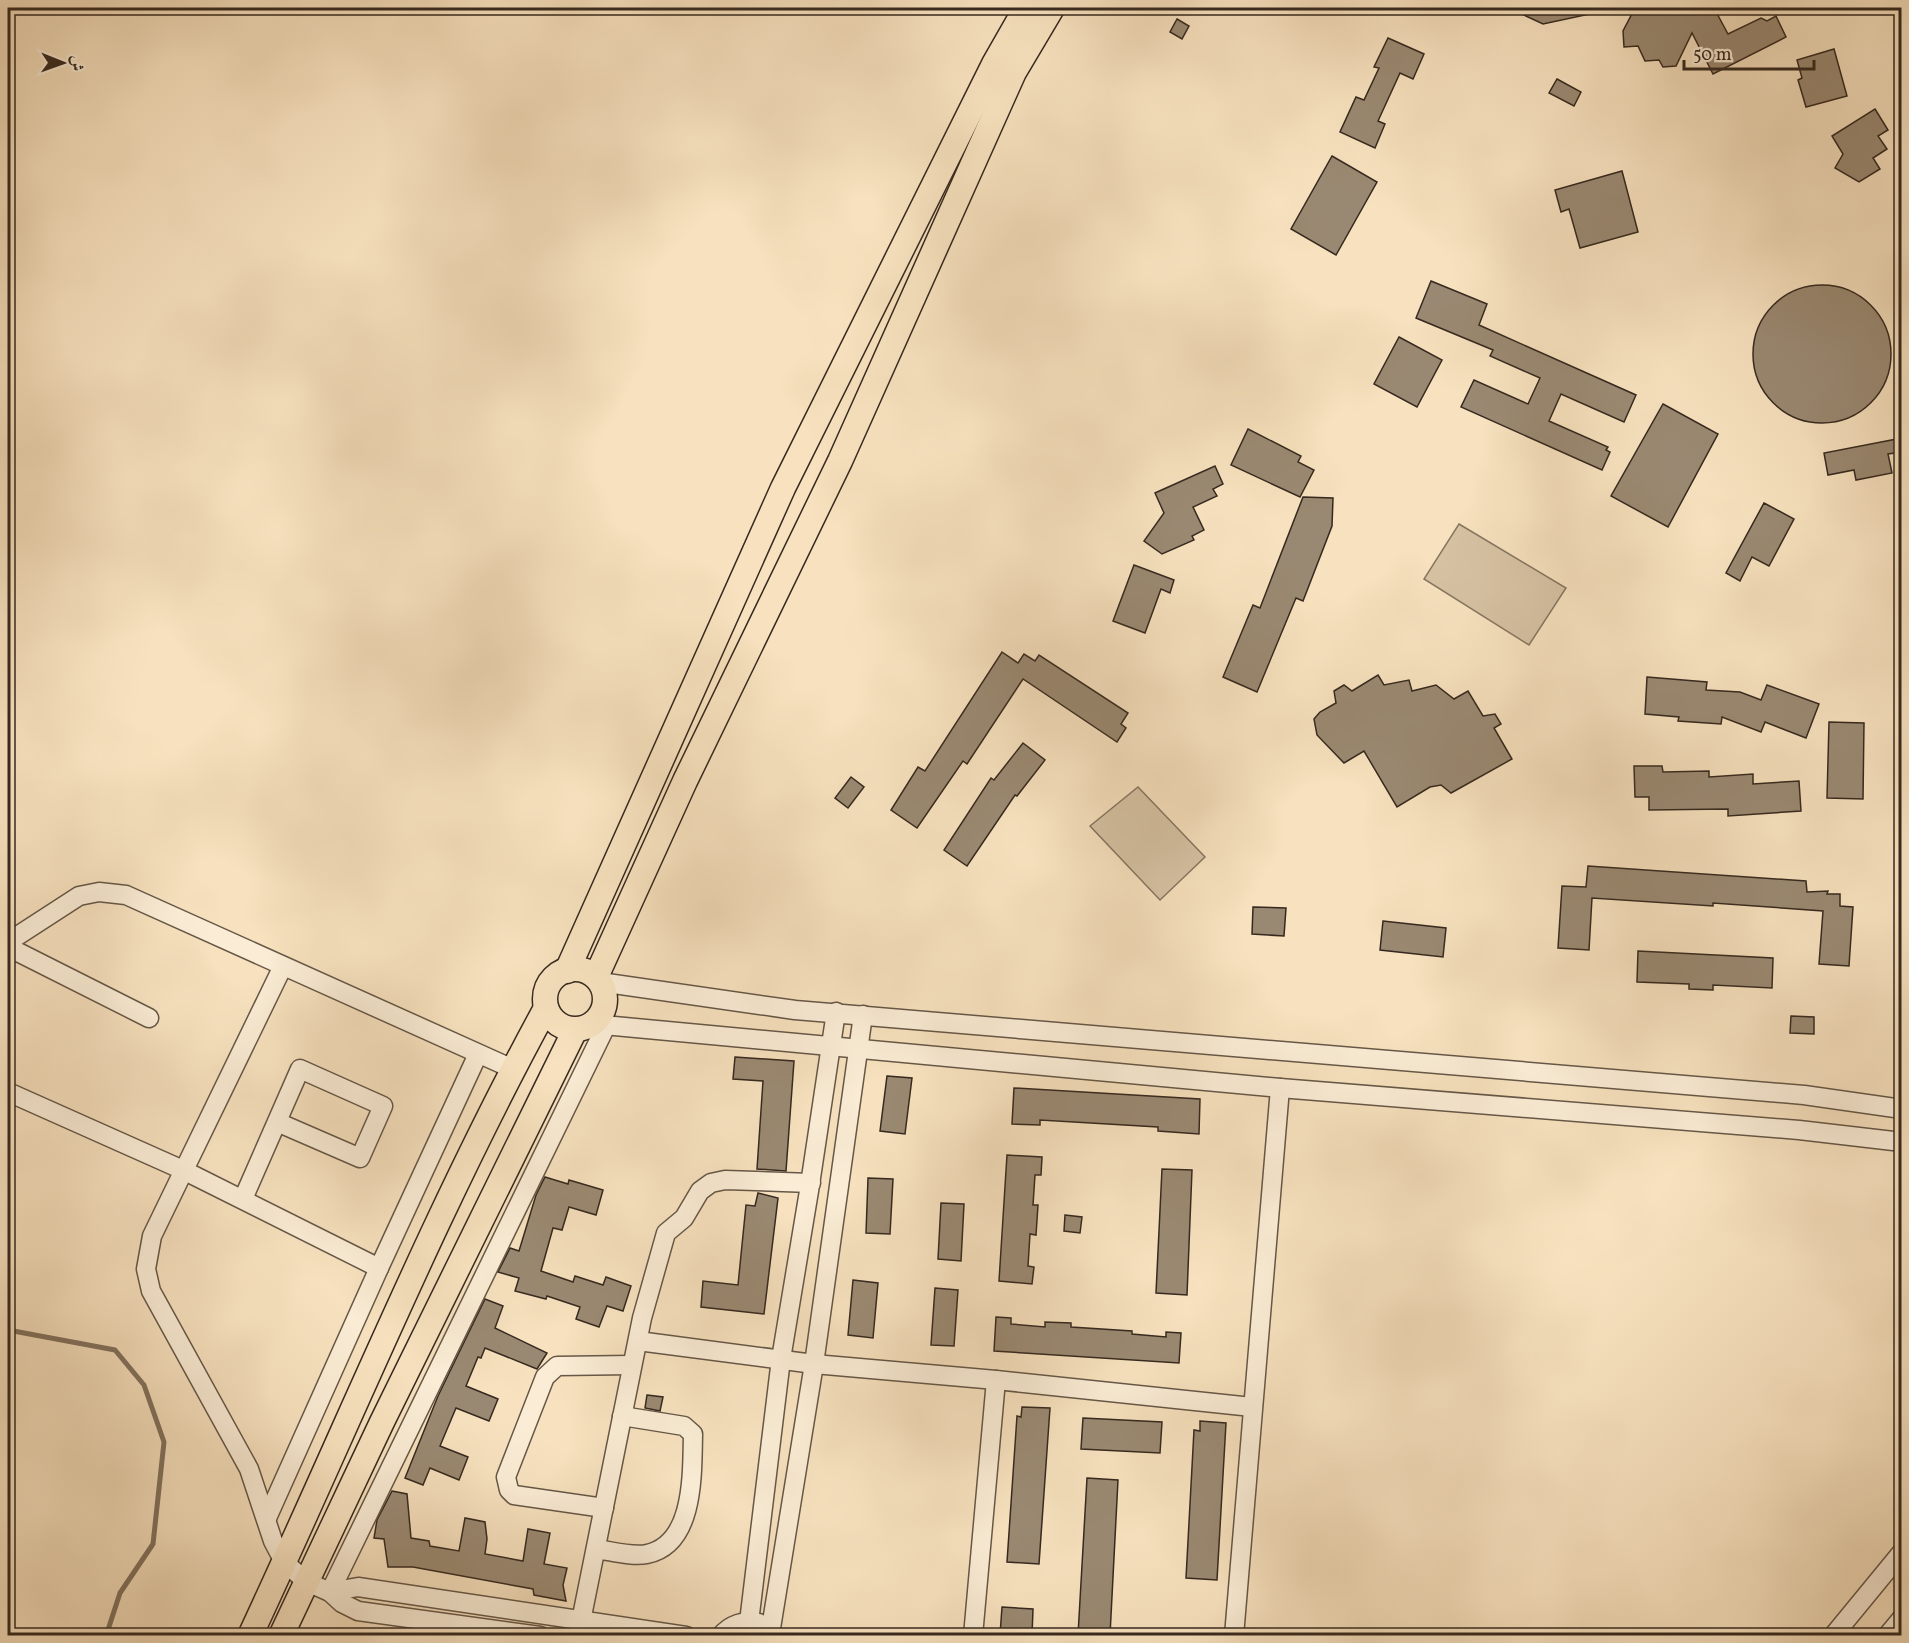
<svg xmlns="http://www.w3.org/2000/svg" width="1909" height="1643" font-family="Vollkorn,Amiri,serif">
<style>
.pitch{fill:#d6c2a3;stroke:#867661;stroke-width:1.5}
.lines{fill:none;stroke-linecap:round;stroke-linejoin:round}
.stream{stroke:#82725e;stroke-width:5}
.building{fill:#9a8972;stroke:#36291f;stroke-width:1.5}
.minor-casing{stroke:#665747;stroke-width:21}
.major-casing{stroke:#36291f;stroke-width:27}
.minor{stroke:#faecd5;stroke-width:18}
.major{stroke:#f7e1be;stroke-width:24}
</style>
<rect width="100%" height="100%" fill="#f7e1be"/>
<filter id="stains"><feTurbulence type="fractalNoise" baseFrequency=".00333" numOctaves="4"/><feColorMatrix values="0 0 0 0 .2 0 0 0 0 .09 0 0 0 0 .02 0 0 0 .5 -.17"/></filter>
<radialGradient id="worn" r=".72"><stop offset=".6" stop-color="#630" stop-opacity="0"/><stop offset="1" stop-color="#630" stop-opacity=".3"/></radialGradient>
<g class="pitch">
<polygon points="1459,524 1566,588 1529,645 1424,579"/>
<polygon points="1138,787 1205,857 1160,900 1090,826"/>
</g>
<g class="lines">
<polyline class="stream" points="8,1330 115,1350 144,1385 164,1442 153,1544 120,1593 106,1636"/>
</g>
<g class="building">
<polygon points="1509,8 1589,8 1590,14 1543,24"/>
<polygon points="1635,8 1714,8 1728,34 1761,18 1767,21 1776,16 1786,37 1713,74 1692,33 1676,66 1663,67 1659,60 1645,61 1638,46 1624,47 1623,31"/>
<polygon points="1177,19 1189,26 1182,39 1170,32"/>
<polygon points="1388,38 1424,54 1413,79 1400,73 1378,121 1385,124 1375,148 1340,132 1356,97 1364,100 1379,68 1374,67"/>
<polygon points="1834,49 1847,96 1806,107 1798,80 1802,78 1797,60"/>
<polygon points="1557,79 1581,92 1574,106 1549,93"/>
<polygon points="1875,109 1888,130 1878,136 1887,149 1873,158 1880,169 1859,182 1835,168 1843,154 1832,136"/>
<polygon points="1332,156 1377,182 1336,255 1291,229"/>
<polygon points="1622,171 1638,232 1580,248 1569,209 1561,212 1555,190"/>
<polygon points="1431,281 1487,304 1479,325 1636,395 1624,422 1561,394 1549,421 1608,447 1606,450 1610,452 1602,470 1461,407 1474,380 1528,404 1540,378 1490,356 1493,350 1416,318"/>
<circle cx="1822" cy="354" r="69"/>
<polygon points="1399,337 1442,360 1417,407 1374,384"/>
<polygon points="1663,404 1718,434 1668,527 1611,496"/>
<polygon points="1248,429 1301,456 1298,462 1314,470 1300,497 1231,465"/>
<polygon points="1902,438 1902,452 1888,454 1892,473 1856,480 1854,470 1828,475 1824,453"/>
<polygon points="1215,466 1223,484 1213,489 1217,496 1193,507 1204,530 1192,536 1194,540 1162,554 1144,541 1164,513 1155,493"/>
<polygon points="1303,497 1333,498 1332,526 1303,601 1296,598 1257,692 1223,677 1253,605 1260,608"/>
<polygon points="1764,503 1794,519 1769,566 1752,557 1740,581 1726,573"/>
<polygon points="1134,565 1174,580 1170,593 1161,589 1145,633 1113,621"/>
<polygon points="1002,652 1018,663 1024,654 1035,661 1039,655 1128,713 1121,724 1126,728 1117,742 1023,679 967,764 963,761 917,828 891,810 918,767 925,771"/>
<polygon points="1378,675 1384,685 1409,680 1412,691 1436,685 1454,699 1468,691 1483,716 1495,714 1501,724 1494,728 1512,759 1451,793 1441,785 1430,787 1397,807 1364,751 1344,763 1317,735 1314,719 1320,712 1336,703 1334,691 1344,685 1352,691"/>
<polygon points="1647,677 1707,682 1706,690 1740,692 1761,700 1767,685 1819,704 1806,738 1765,722 1761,732 1722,717 1721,724 1678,721 1679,717 1645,714"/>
<polygon points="1829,722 1864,723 1863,799 1827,798"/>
<polygon points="1023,743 1045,760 1017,796 1015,795 967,866 944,850 991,778 994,780"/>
<polygon points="1634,766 1662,766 1663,772 1709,771 1709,777 1753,774 1753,784 1799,781 1801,811 1728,816 1728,809 1649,810 1649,797 1635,797"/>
<polygon points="851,777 864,787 848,808 835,798"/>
<polygon points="1588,866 1806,881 1807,892 1828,891 1827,894 1840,894 1840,906 1853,907 1849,966 1819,964 1823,911 1713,903 1713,906 1592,898 1589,950 1558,948 1562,886 1586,887"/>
<polygon points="1253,907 1286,908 1284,936 1252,934"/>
<polygon points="1383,921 1446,928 1443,957 1380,950"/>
<polygon points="1638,951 1773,958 1772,988 1713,985 1713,990 1689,989 1689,984 1637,982"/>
<polygon points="1791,1016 1814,1017 1814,1034 1790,1033"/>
<polygon points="735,1057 794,1061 786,1171 757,1169 763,1081 733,1079"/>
<polygon points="887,1076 912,1078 905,1134 880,1131"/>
<polygon points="1014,1088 1200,1099 1199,1134 1158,1131 1158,1127 1040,1120 1040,1125 1012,1124"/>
<polygon points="1007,1155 1042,1157 1041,1175 1035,1175 1033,1205 1038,1205 1036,1235 1030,1234 1028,1266 1034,1267 1032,1284 999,1281"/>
<polygon points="1162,1169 1192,1170 1187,1295 1156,1293"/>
<polygon points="545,1177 568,1184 569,1180 603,1190 596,1215 569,1207 562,1230 553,1228 541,1271 573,1282 575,1276 603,1285 606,1277 631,1286 623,1311 607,1306 599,1327 576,1319 580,1307 547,1296 546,1299 515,1291 519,1278 498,1272 510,1248 519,1251 536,1195"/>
<polygon points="868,1178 893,1179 890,1234 866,1233"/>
<polygon points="758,1193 778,1198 764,1314 701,1307 703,1281 738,1285 746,1205 755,1206"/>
<polygon points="941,1203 964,1204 961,1261 938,1259"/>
<polygon points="1065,1215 1082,1217 1080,1233 1064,1231"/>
<polygon points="853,1280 878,1283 873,1338 848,1335"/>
<polygon points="935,1288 958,1290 954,1346 931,1345"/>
<polygon points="485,1299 503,1306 495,1328 547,1353 537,1369 485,1348 481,1358 478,1357 466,1386 498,1399 489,1421 456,1408 440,1446 468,1457 459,1480 430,1468 423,1485 405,1478 438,1396"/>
<polygon points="996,1317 1011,1318 1011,1324 1045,1327 1045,1322 1071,1323 1071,1327 1132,1331 1132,1334 1166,1337 1166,1332 1181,1333 1179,1363 994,1351"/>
<polygon points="647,1395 663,1397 660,1411 645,1408"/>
<polygon points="1022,1407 1050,1408 1039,1564 1007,1562 1017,1416 1021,1417"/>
<polygon points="1083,1418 1162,1422 1160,1453 1081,1449"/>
<polygon points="1200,1421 1226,1423 1217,1580 1186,1578 1194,1430 1200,1431"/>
<polygon points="1087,1478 1118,1480 1110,1635 1078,1635"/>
<polygon points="392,1491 407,1494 411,1538 429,1541 430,1546 459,1551 465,1518 485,1522 487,1539 485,1554 523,1561 528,1529 550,1533 544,1564 567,1568 563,1585 566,1601 534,1595 533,1589 413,1567 388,1567 384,1539 374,1538 377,1520"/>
<polygon points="1002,1607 1033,1609 1032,1635 1000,1635"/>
</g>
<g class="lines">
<g class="minor-casing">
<g id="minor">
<polyline points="8,942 79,896 99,892 126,895 513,1069"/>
<polyline points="8,947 149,1018"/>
<polyline points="283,966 152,1236 146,1269 151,1291 249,1469 273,1541 284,1562 307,1582 330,1592 342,1603 358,1611 540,1636"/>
<polyline points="600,982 795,1010 1804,1095 1902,1109"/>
<polyline points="593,1024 1280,1088 1799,1130 1902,1142"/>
<polyline points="8,1092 183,1170 379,1268 267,1518"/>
<polyline points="243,1199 300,1069 383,1106 360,1158 277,1122"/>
<polyline points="379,1268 478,1054"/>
<polyline points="638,1341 814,1364 996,1380 1252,1407"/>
<polyline points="604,1508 514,1495 509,1490 506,1477 545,1377 557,1366 632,1365"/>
<path d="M596 1549C611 1551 632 1557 647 1554 695 1544 692 1473 693 1434L684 1426 622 1416"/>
<polyline points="330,1592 606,1026"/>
<polyline points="330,1592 358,1587 686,1636"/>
<polyline points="749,1622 781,1359 809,1191 836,1012"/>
<polyline points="771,1628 814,1364 863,1015"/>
<polyline points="578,1636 642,1318 666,1233 684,1218 700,1191 711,1183 725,1180 811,1183"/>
<path d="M721 1636C729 1625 746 1619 759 1623"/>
<polyline points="973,1636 996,1380"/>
<polyline points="1234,1636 1280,1088"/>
<polyline points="1833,1636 1902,1552"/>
<polyline points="1887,1636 1902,1618"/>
</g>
</g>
<g class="major-casing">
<g id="major">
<circle cx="575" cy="999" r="30"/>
<polyline points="567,971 783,488 994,64 1026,8"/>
<polyline points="596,977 685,781 840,461 1014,72 1052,8"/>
<path d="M250 1636C348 1426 435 1211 546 1008"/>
<polyline points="281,1636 382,1422 575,1030"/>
</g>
</g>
<use href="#minor" class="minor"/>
<use href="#major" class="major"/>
</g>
<rect width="1909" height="1643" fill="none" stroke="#f7e1be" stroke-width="30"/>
<rect x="9" y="9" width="1891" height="1625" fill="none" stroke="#36291f" stroke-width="3"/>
<rect x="15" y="15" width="1879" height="1613" fill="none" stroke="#36291f" stroke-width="1.5"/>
<g transform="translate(63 63) rotate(91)" stroke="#faecd5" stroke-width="4.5" paint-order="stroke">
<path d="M0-4.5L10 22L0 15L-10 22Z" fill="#36291f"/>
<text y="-9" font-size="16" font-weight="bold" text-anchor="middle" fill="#36291f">ش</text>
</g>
<path d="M1684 60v9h130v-9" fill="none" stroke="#36291f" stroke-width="3"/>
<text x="1693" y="60" font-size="18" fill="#36291f" stroke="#faecd5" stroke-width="4.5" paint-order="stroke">50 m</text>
<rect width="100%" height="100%" filter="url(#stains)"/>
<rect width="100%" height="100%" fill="url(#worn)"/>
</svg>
